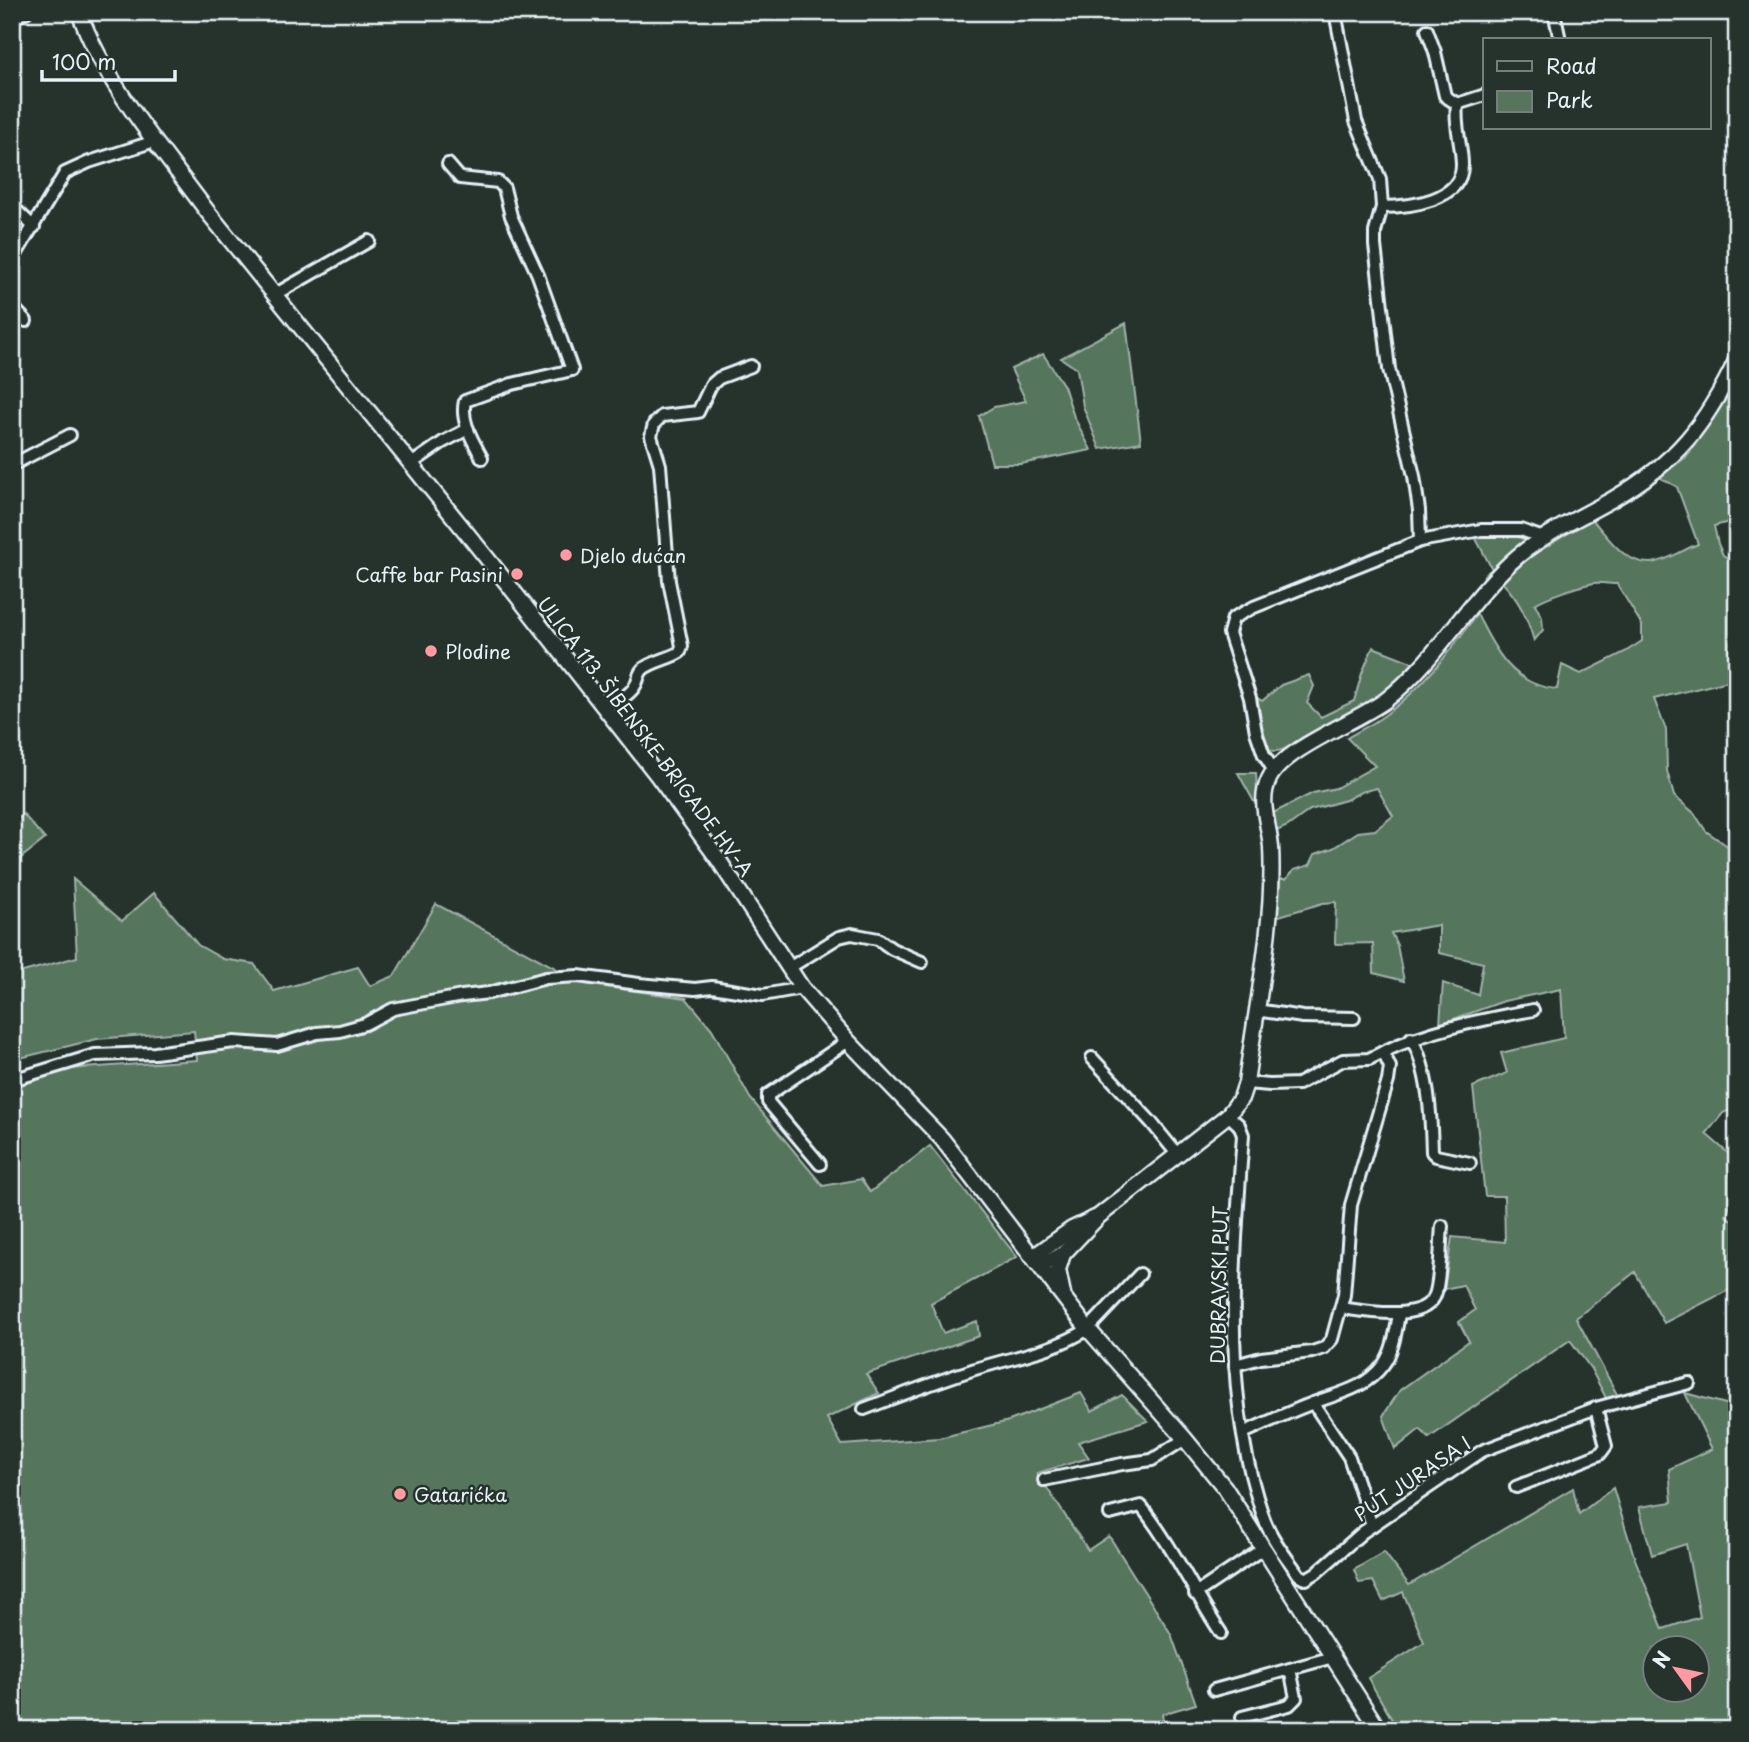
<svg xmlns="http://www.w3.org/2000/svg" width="1749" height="1742" font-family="'Playpen Sans',sans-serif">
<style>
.green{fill:#57755d;stroke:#a0b3aa;stroke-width:2;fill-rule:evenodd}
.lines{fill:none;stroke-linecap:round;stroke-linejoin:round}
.minor-casing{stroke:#e8f1f8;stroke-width:16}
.major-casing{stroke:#e8f1f8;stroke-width:19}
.minor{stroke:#26332d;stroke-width:10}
.major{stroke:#26332d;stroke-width:14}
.poi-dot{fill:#ff9aa2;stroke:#26332d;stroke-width:2.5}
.labels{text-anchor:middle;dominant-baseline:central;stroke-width:5;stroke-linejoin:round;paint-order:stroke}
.poi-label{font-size:19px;fill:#e8f1f8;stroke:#26332d;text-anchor:start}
.street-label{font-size:19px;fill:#e8f1f8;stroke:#26332d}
</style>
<rect width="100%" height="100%" fill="#26332d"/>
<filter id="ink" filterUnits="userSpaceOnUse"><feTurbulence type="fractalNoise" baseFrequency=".0143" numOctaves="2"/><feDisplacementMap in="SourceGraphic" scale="14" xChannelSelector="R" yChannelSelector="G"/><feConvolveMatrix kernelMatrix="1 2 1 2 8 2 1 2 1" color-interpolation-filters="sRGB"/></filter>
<g filter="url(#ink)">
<g class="green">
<polygon points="1126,323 1141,442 1100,449 1083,406 1077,369 1061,358"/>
<polygon points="1043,354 1064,386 1074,417 1091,450 1021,464 992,464 979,416 994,407 1026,401 1011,369"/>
<path d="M1737 373V520L1714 526 1718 544 1723 555 1728 558 1737 557V679L1654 699 1666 730 1667 771 1674 796 1694 813 1706 831 1729 847 1737 845V1107L1723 1113 1706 1134 1737 1161 1730 1174 1737 1187V1193H1735L1726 1216 1737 1224V1286L1664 1323 1635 1272 1576 1318 1619 1398 1607 1400 1591 1369 1570 1340 1429 1438 1420 1429 1395 1449 1383 1416 1400 1390 1469 1341 1459 1322 1475 1310 1463 1285 1444 1289 1452 1237 1505 1242 1504 1196H1485L1473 1087 1507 1073 1501 1053 1564 1038 1561 989 1504 1001 1440 1024 1443 983 1478 995 1483 963 1439 953V925L1391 933 1397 945 1404 981 1374 973 1373 943 1335 944 1336 902 1323 903 1276 917 1277 879H1286L1294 870 1310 865 1315 854 1333 848 1358 832 1375 830 1393 816 1377 788 1361 792 1346 800 1310 810 1288 826 1274 832 1271 814 1313 793 1336 788 1375 766 1347 738C1360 730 1373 724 1385 715 1423 688 1450 651 1477 614 1494 649 1513 686 1557 689L1562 665 1581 674 1625 652 1642 641V625L1617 584C1610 584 1601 582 1594 583 1581 585 1545 597 1535 604L1542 617 1543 630 1534 641C1527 617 1520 601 1502 582L1526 560 1591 518C1607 536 1624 564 1651 563 1666 562 1684 549 1698 544L1677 487 1659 477 1685 458 1691 451 1724 402Z"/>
<path d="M1510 535 1525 539C1522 547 1492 572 1483 581L1484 575 1492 569 1475 537Z"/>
<path d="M1373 647 1414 663C1397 691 1336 720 1307 735 1296 740 1282 757 1268 749 1259 744 1259 708 1256 697L1262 701 1281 685 1309 675 1314 686 1307 703 1321 717 1354 701 1362 673Z"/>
<polygon points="1238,773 1256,773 1258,809"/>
<polygon points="23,814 45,839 12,865 12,825"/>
<polygon points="73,879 122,921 154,893 198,945 223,959 254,964 274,991 358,967 370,986 394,976 436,904 585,984 686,998 712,1029 750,1098 823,1186 861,1179 870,1192 930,1146 1017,1257 931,1303 943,1333 977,1321 979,1336 866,1374 879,1393 827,1418 842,1445 939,1438 1009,1421 1081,1393 1092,1411 1122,1395 1148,1421 1078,1442 1089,1458 1037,1473 1088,1550 1109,1536 1171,1634 1196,1704 1162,1714 1165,1730 12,1730 12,1087 69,1069 197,1060 194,1031 97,1039 12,1060 12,975 77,957"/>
<path d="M1685 1393 1737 1407V1730H1398L1368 1678 1424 1642 1403 1592 1383 1601 1373 1581 1359 1583 1354 1570 1384 1552 1409 1585 1573 1488 1579 1514 1613 1488 1635 1559 1663 1629 1700 1617 1686 1544 1652 1555 1639 1507 1672 1502 1669 1469 1712 1449ZM1654 1648H1696V1690H1654Z"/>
</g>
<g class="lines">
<g class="minor-casing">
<g id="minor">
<polyline points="1335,12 1356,121 1380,179 1382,207 1375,232 1375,245 1389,369 1414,476 1419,510 1420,541"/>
<polyline points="1554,12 1560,40"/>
<polyline points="12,18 26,12"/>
<polyline points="1457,104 1485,95"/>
<path d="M448 164 460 178 498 182 504 188 511 216 538 275 572 370 512 384 465 401C460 421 473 441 482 458"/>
<polyline points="12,206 34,227"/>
<path d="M1382 207C1409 207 1462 201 1462 165 1462 144 1454 125 1457 104L1445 96 1435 52 1427 30"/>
<polyline points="12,261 65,173 89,162 155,141"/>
<polyline points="274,295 369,241"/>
<polyline points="12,306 26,321"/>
<polyline points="411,464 443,442 468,429"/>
<polyline points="12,465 70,435"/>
<path d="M603 707C614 701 630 697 636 684 639 678 638 674 643 669 653 661 669 659 680 652L682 646 669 581 660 465 651 436 654 424 662 416 698 412 711 385 719 378 751 366"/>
<polyline points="1274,771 1264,755 1256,732 1250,698 1229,633 1233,618 1254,607 1420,541 1481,530 1521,530 1543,538"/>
<polyline points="789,968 839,937 852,934 878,939 892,949 922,962"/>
<polyline points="1256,1010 1303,1017 1354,1018"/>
<path d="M1411 1038C1429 1069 1431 1117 1432 1152L1436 1156 1470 1163"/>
<path d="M1383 1052C1430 1029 1482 1020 1533 1010"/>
<polyline points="1092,1058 1151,1122 1177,1154"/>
<polyline points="12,1080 95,1055 155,1053 234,1042 277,1045 317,1033 340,1031 365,1024 393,1009 462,996 489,993 546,978 578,976 639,984 695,989 712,987 763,995 802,988"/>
<path d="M1228 1115 1239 1125 1243 1135C1234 1261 1221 1394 1263 1516 1270 1537 1286 1557 1299 1575L1306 1579 1316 1573 1363 1532 1482 1451 1596 1408 1689 1383"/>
<polyline points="820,1164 768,1102 768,1095 848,1041"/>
<path d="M1341 1308C1364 1311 1428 1324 1436 1292 1441 1271 1440 1248 1442 1226"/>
<polyline points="1235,1365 1261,1358 1312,1352 1324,1348 1332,1339 1344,1295 1351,1205 1388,1081 1390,1067 1383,1052 1369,1059 1343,1060 1298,1084 1270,1085 1246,1083"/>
<polyline points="1313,1403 1349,1457 1372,1526"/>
<path d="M864 1409C898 1396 932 1383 966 1372 1006 1358 1051 1353 1088 1329L1140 1274"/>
<path d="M1243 1433C1266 1423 1289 1412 1313 1403 1339 1393 1365 1389 1383 1365 1393 1352 1396 1331 1399 1314"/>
<polyline points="1044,1480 1122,1464 1152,1460 1185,1439"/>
<polyline points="1516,1487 1600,1454 1606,1446 1596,1408"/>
<path d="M1110 1514 1141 1506C1172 1545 1193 1591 1221 1633"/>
<polyline points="1195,1594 1264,1548"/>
<polyline points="1214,1690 1333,1657"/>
<polyline points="1242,1717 1289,1705 1296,1698 1290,1669"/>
</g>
</g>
<g class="major-casing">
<g id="major">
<path d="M79 12C106 86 161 148 207 211L507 583 657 775 718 859 802 988 848 1041 942 1139 1088 1329 1185 1439 1225 1488 1379 1730"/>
<polyline points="1063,1254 1058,1270 1063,1294"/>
<polyline points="1033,1257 1072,1229 1095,1218"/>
<path d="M1037 1263 1049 1262 1063 1254 1099 1216 1228 1115 1241 1098 1246 1083C1256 1007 1275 923 1271 847 1269 823 1258 802 1269 779 1284 748 1356 722 1386 700 1438 659 1468 599 1518 556 1547 532 1581 517 1613 499 1677 462 1706 424 1737 359"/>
</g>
</g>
<use href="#minor" class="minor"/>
<use href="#major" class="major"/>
</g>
</g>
<g class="poi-dot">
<circle cx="566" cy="555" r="7"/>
<circle cx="517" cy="574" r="7"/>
<circle cx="431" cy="651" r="7"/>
<circle cx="400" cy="1494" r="7"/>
</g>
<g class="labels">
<g class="poi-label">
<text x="580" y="555">Djelo dućan</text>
<text x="503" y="574" text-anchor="end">Caffe bar Pasini</text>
<text x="445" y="651">Plodine</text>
<text x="414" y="1494">Gatarićka</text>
</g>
<g class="street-label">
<text transform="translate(646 736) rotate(53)">ULICA 113. ŠIBENSKE BRIGADE HV-A</text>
<text transform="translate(1218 1285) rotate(-89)">DUBRAVSKI PUT</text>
<text transform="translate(1412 1478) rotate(-34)">PUT JURASA I</text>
</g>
</g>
<rect width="1749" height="1742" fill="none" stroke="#26332d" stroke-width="42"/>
<rect x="21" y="21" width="1707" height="1700" fill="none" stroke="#e8f1f8" stroke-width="2.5" filter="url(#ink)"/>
<rect x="1483" y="38" width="228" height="91" fill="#26332d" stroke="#747f7e" stroke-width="2"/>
<rect x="1497" y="61" width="35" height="10" fill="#26332d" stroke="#747f7e" stroke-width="2"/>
<text x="1546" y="74" font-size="21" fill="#e8f1f8">Road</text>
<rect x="1497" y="91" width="35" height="21" fill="#57755d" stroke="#747f7e" stroke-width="2"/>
<text x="1546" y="108" font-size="21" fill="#e8f1f8">Park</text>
<g transform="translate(1676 1669) rotate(303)"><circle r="33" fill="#26332d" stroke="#747f7e" stroke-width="2"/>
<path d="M0-5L12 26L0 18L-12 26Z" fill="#ff9aa2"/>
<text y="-10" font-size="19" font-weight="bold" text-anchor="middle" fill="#e8f1f8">N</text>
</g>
<path d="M42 70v10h133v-10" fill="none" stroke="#e8f1f8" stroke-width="3.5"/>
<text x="52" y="70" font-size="21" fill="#e8f1f8" stroke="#26332d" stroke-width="5" paint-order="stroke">100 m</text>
</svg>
